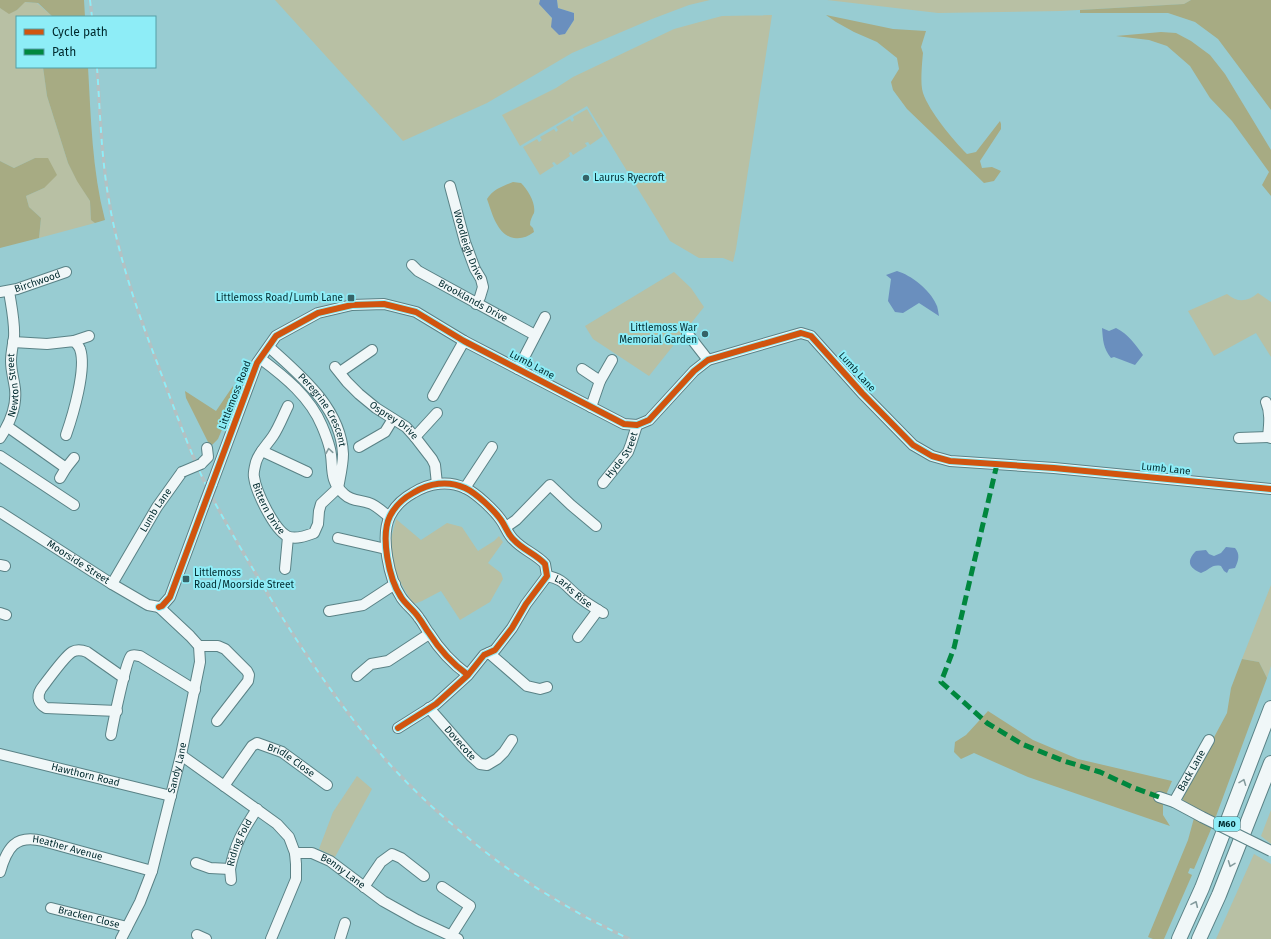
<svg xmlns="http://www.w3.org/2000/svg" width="1271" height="939" font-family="'Fira Sans',sans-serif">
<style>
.green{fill:#b8c0a4}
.forest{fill:#a7ab83}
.water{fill:#6a8fbe}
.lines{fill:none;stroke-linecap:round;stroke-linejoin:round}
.minor-casing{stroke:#5a8286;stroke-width:12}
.highway-casing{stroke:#5a8286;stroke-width:16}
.minor{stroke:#f0f7f8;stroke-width:10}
.highway{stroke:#f0f7f8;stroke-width:14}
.rail-casing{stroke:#b2c1c3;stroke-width:3.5}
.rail{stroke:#8eedf7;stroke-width:2;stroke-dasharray:6;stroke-linecap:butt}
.minor-bridge-casing{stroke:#5a8286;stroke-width:12;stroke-linecap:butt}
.minor-bridge{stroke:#f0f7f8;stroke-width:10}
.quiet{stroke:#00873e;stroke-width:5;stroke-dasharray:10 5;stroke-linecap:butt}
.cycleway-casing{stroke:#8eedf7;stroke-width:8}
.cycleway{stroke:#d1540f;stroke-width:6}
.oneway{stroke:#849b9d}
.poi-dot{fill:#356367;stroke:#8eedf7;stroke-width:1.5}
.labels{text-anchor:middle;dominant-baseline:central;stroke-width:4;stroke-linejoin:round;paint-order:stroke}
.shield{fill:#8eedf7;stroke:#2b646a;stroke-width:1}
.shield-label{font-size:9px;font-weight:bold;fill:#002a2e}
.poi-label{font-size:10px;fill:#002a2e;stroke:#8eedf7;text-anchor:start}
.street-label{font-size:10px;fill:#002a2e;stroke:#8eedf7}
</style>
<rect width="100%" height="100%" fill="#98ccd2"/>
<g class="green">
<polygon points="275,0 540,0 540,4 565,34 574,20 574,13 558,8 557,0 710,0 689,5 652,19 572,53 487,103 403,141"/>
<polygon points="827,0 1191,0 1184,4 1061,11 938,13"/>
<polygon points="24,2 37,3 53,17 17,17 17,67 43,67 47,96 68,163 76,178 90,201 91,220 95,223 39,238 41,218 29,207 26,196 44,188 35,158 14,168 0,161 0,8 9,13 17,10"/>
<polygon points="772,15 736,249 733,262 723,258 699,258 670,241 587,106 520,146 502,115 556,88 573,77 674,29 696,23 722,16"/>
<polygon points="587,109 603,136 590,145 588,142 585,143 587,146 573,155 571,152 569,153 570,156 557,165 554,162 552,163 554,166 540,175 523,147 537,139 539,142 542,140 540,137 554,129 556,132 558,130 556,127 570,119 572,122 574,120 573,117"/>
<polygon points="674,272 691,288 704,307 649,376 593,339 585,326"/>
<path d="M1258 293 1271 302V357L1256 333 1214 356 1188 311 1227 294C1238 303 1247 302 1258 293Z"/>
<path d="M396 519 421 540 447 523 462 527 478 551 494 541 499 536 503 542 488 563 501 573 503 579 490 602 460 620 441 591 422 601 414 604C400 585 392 567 391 543 391 535 395 526 396 519Z"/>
<polygon points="1271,585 1271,666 1267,678 1259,662 1242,659"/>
<polygon points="357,776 372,789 335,857 319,849 333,812"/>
<polygon points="1271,810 1271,844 1261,836"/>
<polygon points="1254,854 1271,864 1271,939 1216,939"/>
</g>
<g class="forest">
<polygon points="0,0 84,0 85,17 53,17 38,3 25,2 17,10 9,14 0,8"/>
<polygon points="1191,0 1271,0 1271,110 1218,39 1195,22 1168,13 1080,13 1080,10 1184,4"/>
<path d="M826 15 893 29 926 31 921 47 923 53C922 63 920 84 923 93 929 111 953 140 967 154L976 152 1000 121 1001 124V129L980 161 982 168 992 167 1001 171 994 181 984 183 907 109 893 90 891 82 899 69 897 58 877 42 854 32 836 22Z"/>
<polygon points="1161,32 1176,33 1191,41 1210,55 1225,74 1271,150 1271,196 1262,185 1269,172 1232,121 1210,98 1190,66 1167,46 1149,40 1116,36"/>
<path d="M43 67H88C91 118 92 170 105 220L95 223 91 220 90 201 77 181 68 163 47 96Z"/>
<polygon points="35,158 48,158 57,175 44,188 26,196 29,207 41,218 39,238 0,248 0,161 14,168"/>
<path d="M513 182 521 183C528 190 536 203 534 213 532 217 530 220 530 225L533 228 534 232C527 237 522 239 514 238 497 235 492 213 487 199 493 189 503 186 513 182Z"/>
<polygon points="233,386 233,403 218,439 212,445 208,442 186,398 185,391 216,411"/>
<polygon points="1242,659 1259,662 1267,678 1215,819 1184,803 1182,797 1227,713 1231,688"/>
<polygon points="988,711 1033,740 1078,759 1172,781 1163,802 1163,815 1170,826 1028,777 974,753 961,759 954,752 955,742 966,735"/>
<polygon points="1194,818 1212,827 1194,869 1190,868 1188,873 1192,875 1164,939 1153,939 1148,937 1188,840"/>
</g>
<g class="water">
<polygon points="540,0 557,0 558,8 574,13 574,20 565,34 559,35 551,27 552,18 539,4"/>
<path d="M897 271C911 275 930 290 936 304 938 307 938 312 939 316L919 303 903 313 895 312 888 301 891 279 886 275Z"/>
<path d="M1102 328 1109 331 1116 328C1128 334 1136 345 1143 355L1135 365 1114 357 1111 358C1103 348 1103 340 1102 328Z"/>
<path d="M1226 547 1235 548C1240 554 1239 560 1235 568L1229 569 1227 573 1224 571 1221 566C1211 564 1210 570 1201 573 1189 568 1186 561 1196 551L1206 550 1209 554 1214 556 1221 553Z"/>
</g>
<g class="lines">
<g class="minor-casing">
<g id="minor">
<path id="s1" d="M450 186 465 242 475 269 481 279 483 287 480 297 476 304"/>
<path id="s2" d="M412 265 418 271 535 335"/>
<path id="s3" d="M0 292 17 289 66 272"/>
<polyline points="687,333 708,360"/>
<polyline points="74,341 89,336"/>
<path d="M13 342 47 344 74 341C76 343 79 346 80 349 87 368 73 415 66 435"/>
<path id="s4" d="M269 347C300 375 341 408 343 454 343 465 340 477 338 488"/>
<path d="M261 359C285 377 310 397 322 426 325 433 328 441 330 449 334 466 328 480 344 494 351 501 360 500 369 503 376 505 383 512 389 517"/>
<path id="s5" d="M335 367 347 382 359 394 376 408 406 427 415 437 432 459 435 465 437 484"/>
<polyline points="518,369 545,317"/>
<polyline points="582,369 600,381"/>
<polyline points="340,372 372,350"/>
<polyline points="433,396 464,341"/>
<path d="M1266 402C1271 413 1269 426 1268 437L1271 438"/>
<path id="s6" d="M288 406C283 416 279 427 273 436 267 445 259 452 256 462 255 466 253 473 254 477 256 492 274 529 287 536 295 540 306 536 314 533L318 524 319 511 321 504 338 488"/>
<polyline points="591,407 600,381 612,360"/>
<polyline points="8,427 66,468 74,458"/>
<polyline points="415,437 437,413"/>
<path id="s7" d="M0 438C10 423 17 407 15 389 14 380 11 371 11 361 11 353 13 345 14 337 15 322 11 305 9 291"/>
<polyline points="1239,438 1268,437"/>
<polyline points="359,447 385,432 393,419"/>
<polyline points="262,451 307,472"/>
<polyline points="0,456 74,505"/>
<polyline points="201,464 208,457 207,448"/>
<polyline points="60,478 66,468"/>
<path id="s8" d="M603 483 628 452 631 444 637 425"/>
<polyline points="212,484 257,363 276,336 318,313 352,305 384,304 416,312 464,341 624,424 637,425 649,420 694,371 708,360 801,333 811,336 862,393 913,445 932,456 950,461 1054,468 1271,489"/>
<polyline points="465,488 492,447"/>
<path id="s9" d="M0 512 112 584 148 605 159 607"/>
<polyline points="506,527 516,520 550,485 571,505 596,526"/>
<polyline points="338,538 386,549"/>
<polyline points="0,565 5,566"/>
<polyline points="285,569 288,537"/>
<path id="s10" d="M547 576C564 579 566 587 579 597 586 603 595 608 603 613"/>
<path id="s11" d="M112 584 157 507 182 472"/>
<polyline points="159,607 162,606 170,597 204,505"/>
<polyline points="329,611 363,605 395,584"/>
<polyline points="0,613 6,615"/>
<polyline points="578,637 598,610"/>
<polyline points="199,646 218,646 225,649 247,671 249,675 248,681 217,721"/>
<polyline points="489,653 527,686 540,689 547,687"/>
<polyline points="357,676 371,664 388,661 429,634"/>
<path id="s12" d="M429 708 471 756 480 764 487 765 497 759 504 752 512 740"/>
<path d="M117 711 46 708C39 704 36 697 41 689 47 681 65 656 72 652 77 649 82 650 87 652L124 678"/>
<path d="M398 728 436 704 468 675 484 655 495 650 512 628 526 604 547 576 545 564C536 554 523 550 514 540 508 535 506 527 501 520 494 510 476 493 465 488 448 480 429 483 413 493 404 498 395 506 390 516 380 536 389 579 401 597 406 605 414 610 419 618 423 623 425 628 429 633 439 649 453 664 468 675"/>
<path d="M111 735C113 724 126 660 131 656 134 654 137 656 140 656L195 690"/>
<path id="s13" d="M0 754 171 796"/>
<path id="s14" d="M181 755 277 824 289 837 295 853H312L330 861 383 901 417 920 458 939"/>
<path id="s15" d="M224 786 252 746 257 743 282 752 327 785"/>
<polyline points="1159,797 1174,802 1202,817"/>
<path id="s16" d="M1174 802 1209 740"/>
<path id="s17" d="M196 863 210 868 230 869C235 844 243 830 257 809"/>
<polyline points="230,869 231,880"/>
<path id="s18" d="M0 872C7 848 15 834 43 841L152 871"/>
<polyline points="364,887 381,862 392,854 401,858 424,876"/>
<polyline points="442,887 470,906 451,936"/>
<path id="s19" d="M51 908 127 927"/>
<polyline points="197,935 206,939"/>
<path id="s20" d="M121 939 140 902 152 871 181 755 200 662 199 646 190 636 159 607"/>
<polyline points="271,939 296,879 296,864 295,853"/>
<polyline points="340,939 345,923"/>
</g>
</g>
<g class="highway-casing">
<g id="highway">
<polyline points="1179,939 1202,888 1271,708"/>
<polyline points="1199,939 1219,895 1271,763"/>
</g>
</g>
<use href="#minor" class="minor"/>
<use href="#highway" class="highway"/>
<g class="rail-casing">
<g id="rail">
<polyline points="90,0 92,17"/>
<path d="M97 67C100 110 101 153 108 195 117 253 137 311 158 365 171 400 184 436 199 470 214 504 234 537 253 569 289 631 329 691 374 746 401 779 433 809 466 836 496 862 529 884 563 904 584 917 607 928 629 939"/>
</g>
</g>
<use href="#rail" class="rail"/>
<g class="minor-bridge-casing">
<g id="minor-bridge">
<polyline points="182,472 201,464"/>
<polyline points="204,505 212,484"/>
<polyline points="1202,817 1271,851"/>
</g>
</g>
<use href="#minor-bridge" class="minor-bridge"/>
<polyline class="quiet" points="997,464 954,648 941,682 987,723 1022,744 1064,761 1100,772 1132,787 1159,797"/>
<g class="cycleway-casing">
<g id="cycleway">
<polyline points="159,607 162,606 170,597 257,363 276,336 318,313 352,305 384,304 416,312 464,341 624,424 637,425 649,420 694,371 708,360 801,333 811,336 862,393 913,445 932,456 950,461 1054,468 1271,489"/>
<path d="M398 728 436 704 468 675 484 655 495 650 512 628 526 604 547 576 545 564C536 554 523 550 514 540 508 535 506 527 501 520 494 510 476 493 465 488 448 480 429 483 413 493 404 498 395 506 390 516 380 536 389 579 401 597 406 605 414 610 419 618 423 623 425 628 429 633 439 649 453 664 468 675"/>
</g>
</g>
<use href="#cycleway" class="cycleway"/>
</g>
<defs><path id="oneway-chevron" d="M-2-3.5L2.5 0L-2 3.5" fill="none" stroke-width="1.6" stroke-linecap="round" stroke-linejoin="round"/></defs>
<g class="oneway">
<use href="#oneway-chevron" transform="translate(329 451) rotate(-99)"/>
<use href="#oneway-chevron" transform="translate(1243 782) rotate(-69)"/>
<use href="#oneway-chevron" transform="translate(1231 864) rotate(111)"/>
<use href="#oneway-chevron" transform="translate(1195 904) rotate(-66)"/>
</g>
<g class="poi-dot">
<circle cx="586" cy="178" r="4"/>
<rect x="347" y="294" width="8" height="8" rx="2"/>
<circle cx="705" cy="334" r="4"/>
<rect x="182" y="575" width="8" height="8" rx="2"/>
</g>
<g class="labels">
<rect class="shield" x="1214" y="817" width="26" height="14" rx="3"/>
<g class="shield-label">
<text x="1227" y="824">M60</text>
</g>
<g class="poi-label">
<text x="594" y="178">Laurus Ryecroft</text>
<text x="343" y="298" text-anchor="end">Littlemoss Road/Lumb Lane</text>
<text x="697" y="328" text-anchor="end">Littlemoss War<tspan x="697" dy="12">Memorial Garden</tspan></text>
<text x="194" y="573">Littlemoss<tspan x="194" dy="12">Road/Moorside Street</tspan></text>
</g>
<g class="street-label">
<text stroke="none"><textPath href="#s1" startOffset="62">Woodleigh Drive</textPath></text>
<text stroke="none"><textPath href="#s3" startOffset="39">Birchwood</textPath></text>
<text stroke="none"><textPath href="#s2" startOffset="71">Brooklands Drive</textPath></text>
<text transform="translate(532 365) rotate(28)">Lumb Lane</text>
<text transform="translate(857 372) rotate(48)">Lumb Lane</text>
<text stroke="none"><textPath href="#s7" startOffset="56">Newton Street</textPath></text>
<text transform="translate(235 395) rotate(-69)">Littlemoss Road</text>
<text stroke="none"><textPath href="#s4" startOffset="84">Peregrine Crescent</textPath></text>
<text stroke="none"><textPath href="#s5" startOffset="80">Osprey Drive</textPath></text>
<text stroke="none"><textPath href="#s8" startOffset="34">Hyde Street</textPath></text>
<text transform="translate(1166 469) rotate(6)">Lumb Lane</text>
<text stroke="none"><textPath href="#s6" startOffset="115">Bittern Drive</textPath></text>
<text stroke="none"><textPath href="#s11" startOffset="86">Lumb Lane</textPath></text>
<text stroke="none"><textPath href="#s9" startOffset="93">Moorside Street</textPath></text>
<text stroke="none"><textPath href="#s10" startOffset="31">Larks Rise</textPath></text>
<text stroke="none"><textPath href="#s12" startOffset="47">Dovecote</textPath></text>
<text stroke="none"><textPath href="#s15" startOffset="93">Bridle Close</textPath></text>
<text stroke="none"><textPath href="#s20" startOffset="181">Sandy Lane</textPath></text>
<text stroke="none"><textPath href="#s16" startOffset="36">Back Lane</textPath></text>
<text stroke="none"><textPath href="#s13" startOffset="88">Hawthorn Road</textPath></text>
<text stroke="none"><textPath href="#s17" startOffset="63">Riding Fold</textPath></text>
<text stroke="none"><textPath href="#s18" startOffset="87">Heather Avenue</textPath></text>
<text stroke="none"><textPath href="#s14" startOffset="206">Benny Lane</textPath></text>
<text stroke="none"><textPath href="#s19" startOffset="39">Bracken Close</textPath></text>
</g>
</g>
<rect x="16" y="16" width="140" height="52" fill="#8eedf7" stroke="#559fa7"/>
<rect x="24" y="29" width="20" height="6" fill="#d1540f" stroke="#559fa7"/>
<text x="52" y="36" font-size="12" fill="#002a2e">Cycle path</text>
<rect x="24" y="49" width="20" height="6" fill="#00873e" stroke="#559fa7"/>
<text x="52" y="56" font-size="12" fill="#002a2e">Path</text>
</svg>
